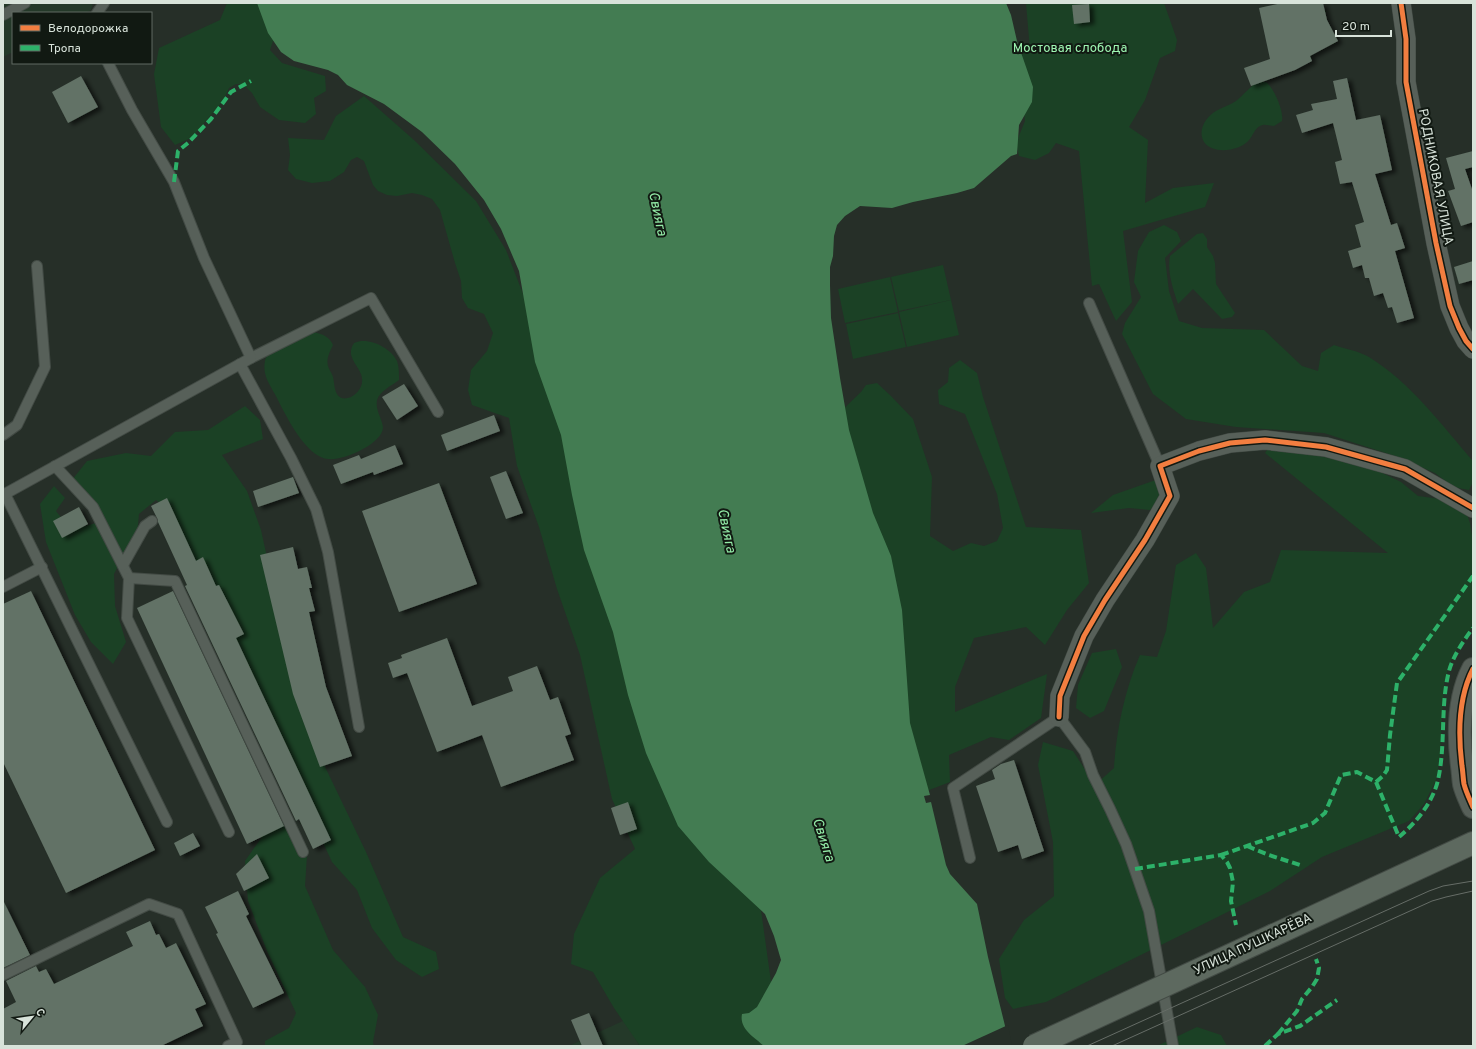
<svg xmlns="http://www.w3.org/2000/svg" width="1476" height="1049" font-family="Overpass,sans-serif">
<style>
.built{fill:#243929}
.green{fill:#1b4125}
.water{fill:#437c52}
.pier{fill:#262f28}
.building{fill:#627266;filter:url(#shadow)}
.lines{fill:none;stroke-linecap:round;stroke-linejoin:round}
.service-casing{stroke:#434b45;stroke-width:12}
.minor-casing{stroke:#434b45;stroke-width:20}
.tertiary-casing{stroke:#434b45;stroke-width:24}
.primary-casing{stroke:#434b45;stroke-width:24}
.service{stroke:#576059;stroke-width:10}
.minor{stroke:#576059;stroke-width:19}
.tertiary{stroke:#576059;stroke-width:22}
.primary{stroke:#5d695f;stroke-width:22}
.tram{stroke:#666d67;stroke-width:1}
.primary-bridge-casing{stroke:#434b45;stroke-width:24;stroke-linecap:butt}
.primary-bridge{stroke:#5d695f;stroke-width:22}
.quiet{stroke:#2db169;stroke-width:4;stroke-dasharray:8 4;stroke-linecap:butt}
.cycleway-casing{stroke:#111912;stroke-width:8}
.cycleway{stroke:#f27e40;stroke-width:5}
.labels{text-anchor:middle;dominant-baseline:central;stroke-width:4;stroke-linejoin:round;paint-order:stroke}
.park-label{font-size:13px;fill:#9ff7b3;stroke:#111912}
.street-label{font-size:13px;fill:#d8e3da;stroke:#111912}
.water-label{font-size:14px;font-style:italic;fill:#93eba7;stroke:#111912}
</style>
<defs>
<filter id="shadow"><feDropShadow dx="4.5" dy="2.5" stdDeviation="2" flood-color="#0009"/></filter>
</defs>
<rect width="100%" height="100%" fill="#262f28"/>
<g class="built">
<polygon points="3,3 93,3 91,10 85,13 13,13 13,52 3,57"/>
<polygon points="627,1019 639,1046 569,1046"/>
</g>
<g class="green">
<polygon points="227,3 276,3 278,26 270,50 282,63 325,76 326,91 314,98 316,114 305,123 279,120 260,107 252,93 244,85 236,84 229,88 222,102 191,138 175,145 161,127 154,74 159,48 220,20"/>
<polygon points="1026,3 1164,3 1177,40 1175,51 1160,58 1145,100 1129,127 1148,140 1145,203 1173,188 1214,183 1205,207 1123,231 1132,302 1116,321 1099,284 1092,286 1079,151 1056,143 1049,153 1035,160 1019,156 1016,143 1025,121 1018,56 1030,50"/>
<path d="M1259 81 1266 82C1274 88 1284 111 1282 121L1274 126C1269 126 1265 123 1260 126 1254 129 1253 136 1249 140 1240 151 1213 155 1204 142 1197 130 1206 117 1216 111 1223 107 1230 105 1236 101 1244 95 1250 86 1259 81Z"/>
<polygon points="364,96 414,140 476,201 506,250 760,903 780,1046 640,1046 614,1008 593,972 571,964 574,934 600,878 635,849 612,799 580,655 557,589 539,527 517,466 509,418 472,405 468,390 471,370 487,351 493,333 484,314 468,308 462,298 461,281 455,263 440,210 432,199 422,195 412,193 397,196 387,195 378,191 373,185 364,161 357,157 351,160 344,172 330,181 312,183 296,179 288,170 290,155 288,138 324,140 336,116"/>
<path d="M1164 225 1177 232 1181 241 1165 258 1169 291 1179 321 1202 328 1264 330 1302 366 1318 371 1321 353 1334 345C1345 349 1359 351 1369 357 1410 382 1441 424 1473 461V482L1469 490 1453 487 1435 473 1395 456 1324 433 1236 427 1186 419 1153 394 1122 334 1125 323 1141 297 1134 282 1138 251 1149 232Z"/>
<path d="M1203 233 1207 239V247L1213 256 1215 263 1216 284 1235 313 1232 317 1222 319 1193 289 1178 304C1173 289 1167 272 1170 256L1197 234Z"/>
<polygon points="943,265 951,300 899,311 891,277"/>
<polygon points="890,277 898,312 845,323 838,289"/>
<polygon points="951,300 959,335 907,347 899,312"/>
<polygon points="898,313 906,347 853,359 846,324"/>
<path d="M299 330C312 332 328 332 333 345 330 352 326 358 328 366 329 370 332 373 333 377 334 381 334 385 335 389 339 407 360 396 362 383 365 368 343 359 354 343 368 336 391 348 397 361 399 367 399 373 399 380 391 386 380 391 377 400 375 409 382 419 383 427 383 444 343 461 328 459 306 457 286 416 277 398 271 386 262 376 265 361 266 354 283 334 290 332 293 330 296 330 299 330Z"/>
<polygon points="960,360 977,373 983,397 1026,527 1081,530 1089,583 1067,610 1045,645 1026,627 974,638 955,687 955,712 1047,674 1041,718 1009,740 991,737 949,755 950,782 911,797 837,415 861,392 866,385 877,383 891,396 913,419 932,477 930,536 953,551 971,543 984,546 997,541 1003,528 997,494 965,414 939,404 938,390 948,382 949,368"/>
<polygon points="245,406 260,420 263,439 222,455 247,491 261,530 303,721 366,852 403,937 436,952 439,969 422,977 396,960 372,928 357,890 332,862 170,511 156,500 139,514 137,535 125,552 114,574 115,606 126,642 113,664 91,642 75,615 46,542 40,504 54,486 65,498 56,511 71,530 96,523 84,499 72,480 87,461 126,453 151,456 175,432 208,430"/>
<path d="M1269 447 1364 464 1401 482 1418 496 1440 499 1467 514 1470 523 1473 541V626L1454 654 1448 669 1444 685 1440 758 1436 780 1424 804 1409 821 1322 857 1270 891 1046 1002 1013 1009 1005 998 999 959 1024 920 1054 896 1053 842 1038 765 1043 742 1073 751 1095 785 1114 768C1116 731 1125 689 1140 655L1157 657 1166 631 1176 565 1196 553 1206 568 1213 628 1244 592 1270 582 1281 550 1388 553 1265 453Z"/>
<polygon points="1170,475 1164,497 1150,510 1129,508 1091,513 1113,495"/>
<polygon points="1116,649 1122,667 1104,711 1090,718 1076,708 1078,685 1092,653"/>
<polygon points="289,819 307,855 305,886 333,950 365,987 378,1015 373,1042 374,1046 265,1046 265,1041 289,1028 296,1013 267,951 248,901 245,861 271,824"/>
<polygon points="1197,1027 1221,1035 1227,1046 1157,1046"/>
</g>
<path class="water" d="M257 3H1006L1011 15 1017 41 1033 87 1032 102 1019 125 1017 154 1011 156 974 188 957 193 913 202 892 208 860 206 845 216 837 225 834 236 833 256 830 267V285L831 318 840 378 849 430 873 513 891 556 902 610 910 723 930 795 924 796 926 803 931 802 946 865 950 874 977 904 988 957 1010 1046H764C754 1037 739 1029 742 1014L749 1013 757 1007 776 973 781 960 774 936 765 914 709 862 678 826 646 753 628 695 613 632 584 550 572 495 561 435 535 362 519 271 501 229 484 200 455 164 422 132 384 104 347 85 338 75 328 70 294 61 281 52 268 33Z"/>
<polygon class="pier" points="1008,1025 1012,1046 962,1046"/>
<g class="building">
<polygon points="1282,3 1323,3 1327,20 1338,41 1310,56 1312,61 1295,70 1251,86 1244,68 1270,59 1259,8"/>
<polygon points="1089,4 1090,22 1074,24 1072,5"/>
<polygon points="81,76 98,107 68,123 52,92"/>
<polygon points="1347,78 1356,120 1380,115 1392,170 1375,174 1391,225 1397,223 1405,248 1395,251 1414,318 1397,323 1392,307 1388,308 1383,293 1374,296 1369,278 1365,278 1362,265 1353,268 1348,251 1361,247 1355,225 1364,222 1352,182 1340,184 1335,162 1342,160 1333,123 1302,133 1296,115 1313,110 1311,104 1337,99 1333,81"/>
<polygon points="1473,151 1473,167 1465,169 1473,192 1473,222 1461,226 1448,191 1455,189 1446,158"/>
<polygon points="1473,261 1473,280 1459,284 1454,267"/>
<polygon points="404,384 418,406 397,420 382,397"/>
<polygon points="494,415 500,431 447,451 441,435"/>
<polygon points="395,445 403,464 374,475 373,472 341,484 333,465 359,455 361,459"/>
<polygon points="506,471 523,513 506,519 490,477"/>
<polygon points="293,477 299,493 258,507 253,491"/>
<polygon points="439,483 477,584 399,612 362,511"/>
<polygon points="167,498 196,561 203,557 216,586 219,585 244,634 236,638 331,840 313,849 299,819 296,821 185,586 187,585 158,522 157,518 151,506"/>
<polygon points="79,507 88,524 62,538 53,521"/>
<polygon points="293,547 298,569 307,567 312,588 309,588 315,611 309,612 326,687 352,756 320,767 293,694 260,555"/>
<polygon points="31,591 155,850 66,893 3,762 3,604"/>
<polygon points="173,591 284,826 247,844 137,608"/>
<polygon points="447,638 472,706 513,691 508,677 537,666 550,700 558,697 571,734 565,736 574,760 501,787 482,735 437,752 407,673 393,678 388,663 402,658 401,655"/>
<polygon points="1014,760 1044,851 1022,859 1018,845 998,852 976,786 995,779 992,770 1001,764"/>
<polygon points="628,802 637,829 620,835 611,808"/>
<polygon points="193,833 200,846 180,856 174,843"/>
<polygon points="257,854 269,878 244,891 236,874"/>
<polygon points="238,891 249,914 246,916 284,993 253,1008 216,934 218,933 205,907"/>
<polygon points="3,900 30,955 3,968"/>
<polygon points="150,921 156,935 159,934 166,948 176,943 206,1004 195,1009 203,1026 161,1046 3,1046 3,1009 16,1002 6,981 36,966 39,972 46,969 54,984 133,946 126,932"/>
<polygon points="589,1013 603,1046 582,1046 571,1020"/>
</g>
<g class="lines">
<g class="service-casing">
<g id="service">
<polyline points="97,13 104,3"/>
<polyline points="3,15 25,3"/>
<polyline points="1089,303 1160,466"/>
<polyline points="251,358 371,298 438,412"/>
<polyline points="240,364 291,458 316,509 328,552 359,727"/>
<polyline points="3,435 17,425 45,367 37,266"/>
<polyline points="55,466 93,507 129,578 127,618 229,832"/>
<polyline points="5,494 167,822"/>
<polyline points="3,495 251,358 204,258 174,182 132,110 108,63"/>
<polyline points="123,565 145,526 152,521"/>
<polyline points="129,578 175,581 303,852"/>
<polyline points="3,587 42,567"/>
<polyline points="970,858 953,788 1059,717 1085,752 1093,775 1110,809 1126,844 1149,911 1173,1046"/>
<polyline points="3,975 149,904 178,914 237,1042 228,1046"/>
</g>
</g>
<g class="minor-casing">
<g id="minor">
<polyline points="1401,3 1406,39 1406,82 1436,243 1450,306 1459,328 1466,341 1473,349"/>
<polyline points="1059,717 1060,696 1084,636 1105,600 1145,540 1170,496 1160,466 1199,451 1230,443 1265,440 1326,447 1405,469 1473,508"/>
</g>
</g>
<g class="tertiary-casing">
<path id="tertiary" d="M1473 669C1458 698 1458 734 1462 766 1463 772 1463 778 1464 784 1466 792 1470 800 1473 807"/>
</g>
<g class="primary-casing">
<polyline id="primary" points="1274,935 1473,843"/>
</g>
<use href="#service" class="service"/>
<use href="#minor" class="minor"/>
<use href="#tertiary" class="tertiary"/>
<use href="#primary" class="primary"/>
<g class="tram">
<polyline points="1087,1046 1429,891 1443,886 1473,881"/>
<polyline points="1112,1046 1432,901 1446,897 1473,891"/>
</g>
<g class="primary-bridge-casing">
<polyline id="primary-bridge" points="1034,1046 1274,935"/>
</g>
<use href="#primary-bridge" class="primary-bridge"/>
<g class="quiet">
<polyline points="174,182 178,151 188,143 211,119 231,92 251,81"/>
<path d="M1376 782 1399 837C1416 823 1433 802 1438 780 1446 744 1440 706 1449 671 1453 656 1464 640 1473 628"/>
<polyline points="1247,846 1269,855 1303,866"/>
<polyline points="1221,855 1313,823 1325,813 1341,775 1357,772 1376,782 1383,776 1387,770 1390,735 1397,683 1473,576"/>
<polyline points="1135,869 1221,855 1227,862 1230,868 1233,882 1231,901 1236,925"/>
<polyline points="1278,1034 1297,1011 1302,999 1312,987 1317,979 1319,968 1316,959"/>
<polyline points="1265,1046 1278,1034 1300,1026 1337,1000"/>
</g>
<g class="cycleway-casing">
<g id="cycleway">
<polyline points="1401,3 1406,39 1406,82 1436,243 1450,306 1459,328 1466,341 1473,349"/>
<path d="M1473 669C1458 698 1458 734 1462 766 1463 772 1463 778 1464 784 1466 792 1470 800 1473 807"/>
<polyline points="1059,717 1060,696 1084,636 1105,600 1145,540 1170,496 1160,466 1199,451 1230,443 1265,440 1326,447 1405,469 1473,508"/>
</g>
</g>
<use href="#cycleway" class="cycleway"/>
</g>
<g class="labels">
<g class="park-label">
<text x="1070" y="49">Мостовая слобода</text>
</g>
<g class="street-label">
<text transform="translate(1435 177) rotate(79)">РОДНИКОВАЯ УЛИЦА</text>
<text transform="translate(1253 945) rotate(-25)">УЛИЦА ПУШКАРЁВА</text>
</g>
<g class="water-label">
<text transform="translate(657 214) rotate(78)">Свияга</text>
<text transform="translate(726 531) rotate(78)">Свияга</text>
<text transform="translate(823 840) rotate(72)">Свияга</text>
</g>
</g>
<rect width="1476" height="1049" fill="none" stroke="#d8e3da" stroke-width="8"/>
<rect x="12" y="12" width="140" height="52" fill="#111912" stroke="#616a62"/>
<rect x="20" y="25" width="20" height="6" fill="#f27e40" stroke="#616a62"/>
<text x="48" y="32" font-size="12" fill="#d8e3da">Велодорожка</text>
<rect x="20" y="45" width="20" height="6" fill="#2db169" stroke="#616a62"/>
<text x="48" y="52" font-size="12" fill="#d8e3da">Тропа</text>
<g transform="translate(32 1017) rotate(61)" stroke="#111912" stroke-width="3" paint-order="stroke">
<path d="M0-3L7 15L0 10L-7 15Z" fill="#d8e3da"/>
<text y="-6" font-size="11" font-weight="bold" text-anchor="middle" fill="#d8e3da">С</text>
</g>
<path d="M1336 30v6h55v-6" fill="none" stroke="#d8e3da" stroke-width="2"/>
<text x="1342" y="30" font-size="12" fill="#d8e3da" stroke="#111912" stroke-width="3" paint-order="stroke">20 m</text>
</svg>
